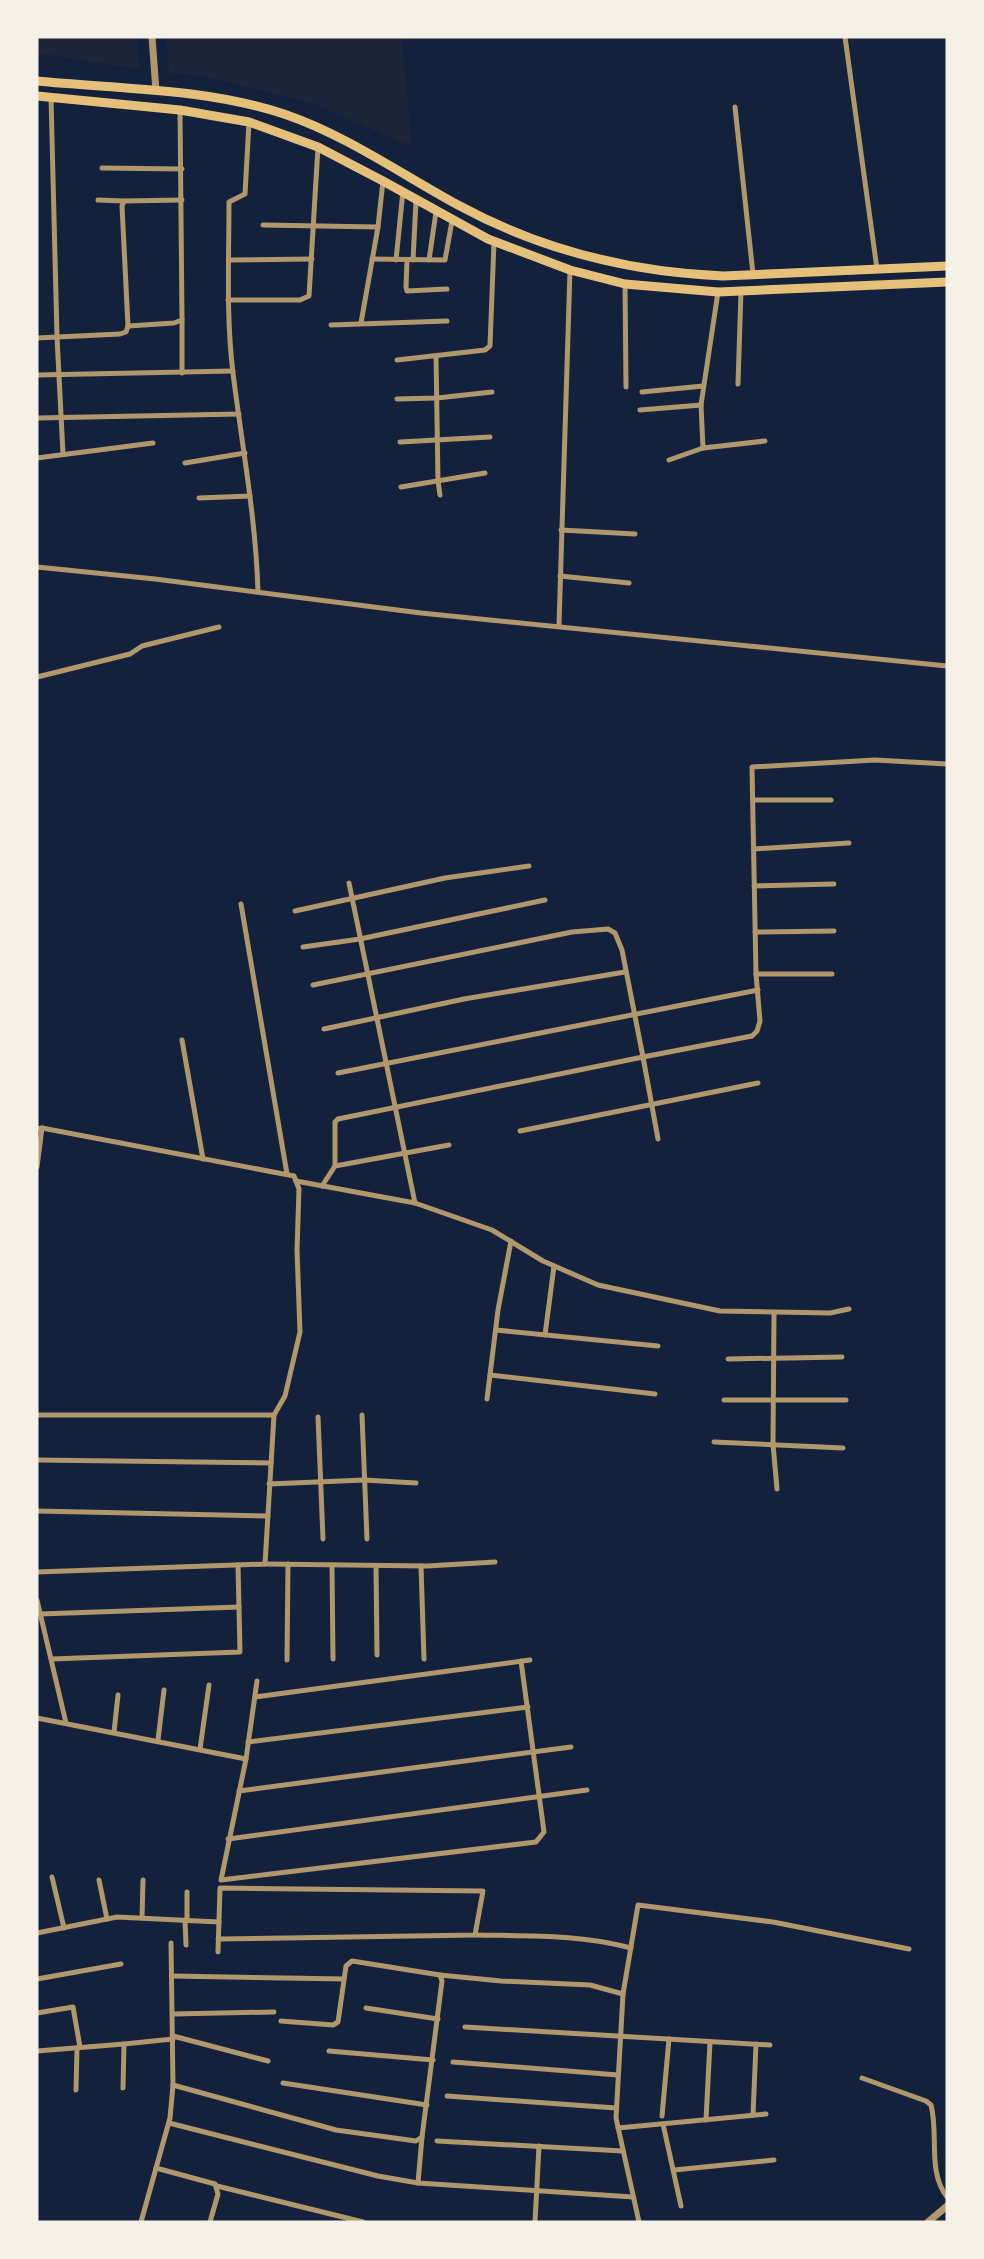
<svg xmlns="http://www.w3.org/2000/svg" width="984" height="2259" font-family="'Asap Condensed',sans-serif">
<style>
.green{fill:#1d2539}
.lines{fill:none;stroke-linecap:round;stroke-linejoin:round}
.minor{stroke:#b1986c;stroke-width:5}
.tertiary{stroke:#b1986c;stroke-width:7}
.trunk{stroke:#e5c07b;stroke-width:9}
</style>
<rect width="100%" height="100%" fill="#14213d"/>
<g class="green">
<polygon points="37,37 137,37 139,69 37,53"/>
<polygon points="166,37 402,37 412,147 312,103 209,77 169,73"/>
</g>
<g class="lines">
<g class="minor">
<polyline points="845,37 877,269"/>
<polyline points="51,97 57,337 63,454"/>
<polyline points="735,107 753,274"/>
<path d="M249 122 245 194 229 202C229 259 226 317 233 373 242 446 256 519 258 592"/>
<polyline points="102,168 182,169"/>
<polyline points="98,200 124,201"/>
<polyline points="263,225 378,227"/>
<polyline points="372,259 445,260 452,221"/>
<polyline points="229,260 312,259"/>
<polyline points="396,260 403,191"/>
<polyline points="407,260 406,287 407,291 447,289"/>
<polyline points="413,260 416,201"/>
<polyline points="429,260 436,212"/>
<polyline points="625,284 626,387"/>
<polyline points="228,300 300,300 309,296 318,147"/>
<polyline points="182,320 182,373"/>
<polyline points="361,323 378,227 383,181"/>
<polyline points="331,325 447,321"/>
<polyline points="128,326 174,323 182,320 180,110"/>
<polyline points="37,338 120,334 126,332 128,326 122,206 124,201 182,200"/>
<polyline points="436,356 438,481 440,495"/>
<polyline points="397,360 485,350 490,346 494,242"/>
<polyline points="37,375 233,371"/>
<polyline points="738,384 741,291"/>
<polyline points="642,392 703,386"/>
<polyline points="397,399 437,398 492,392"/>
<polyline points="640,410 701,405"/>
<polyline points="37,418 239,414"/>
<polyline points="400,442 490,437"/>
<polyline points="703,448 701,405 718,292"/>
<polyline points="37,458 153,443"/>
<polyline points="669,460 703,448 765,441"/>
<polyline points="185,463 245,453"/>
<polyline points="401,487 485,473"/>
<polyline points="199,498 250,496"/>
<polyline points="561,530 635,534"/>
<polyline points="37,567 155,579 421,613 947,666"/>
<polyline points="560,576 629,583"/>
<polyline points="559,625 570,270"/>
<polyline points="37,677 130,654 142,646 219,627"/>
<polyline points="753,800 831,800"/>
<polyline points="754,849 849,843"/>
<polyline points="349,883 415,1203"/>
<polyline points="754,886 834,884"/>
<polyline points="241,904 287,1174"/>
<polyline points="295,911 445,878 529,866"/>
<polyline points="755,932 834,931"/>
<polyline points="303,947 360,939 545,900"/>
<polyline points="756,974 832,974"/>
<polyline points="313,985 572,932 608,929 615,933 622,950 643,1057 752,1036 757,1031 760,1021 756,974 752,767 875,760 947,764"/>
<polyline points="324,1029 464,999 625,972"/>
<polyline points="182,1040 203,1159"/>
<polyline points="338,1073 758,990"/>
<polyline points="37,1129 42,1128 294,1176 299,1189 297,1250 300,1332 285,1396 274,1415"/>
<polyline points="520,1131 758,1083"/>
<polyline points="335,1166 335,1122 338,1119 643,1057 658,1139"/>
<polyline points="37,1167 42,1128"/>
<polyline points="296,1181 415,1203 492,1230 543,1261 598,1285 720,1311 830,1313 849,1309"/>
<polyline points="322,1186 335,1166 449,1145"/>
<polyline points="774,1313 773,1444 777,1489"/>
<polyline points="496,1330 658,1346"/>
<polyline points="545,1335 554,1266"/>
<polyline points="728,1359 842,1357"/>
<polyline points="490,1375 655,1394"/>
<polyline points="487,1399 498,1310 511,1241"/>
<polyline points="724,1400 846,1400"/>
<polyline points="37,1415 274,1415 265,1564 37,1572"/>
<polyline points="362,1415 367,1539"/>
<polyline points="318,1417 323,1539"/>
<polyline points="714,1442 843,1448"/>
<polyline points="37,1460 271,1463"/>
<polyline points="269,1484 364,1480 416,1483"/>
<polyline points="37,1511 268,1516"/>
<polyline points="265,1564 427,1566 495,1562"/>
<polyline points="332,1565 333,1659"/>
<polyline points="376,1566 377,1655"/>
<polyline points="421,1566 424,1659"/>
<polyline points="37,1600 66,1723"/>
<polyline points="40,1614 239,1607"/>
<polyline points="52,1659 240,1652 238,1565"/>
<polyline points="287,1660 288,1564"/>
<polyline points="255,1697 530,1660"/>
<polyline points="37,1718 246,1759 257,1681"/>
<polyline points="114,1732 118,1695"/>
<polyline points="158,1740 164,1690"/>
<polyline points="248,1742 528,1707"/>
<polyline points="200,1749 209,1685"/>
<polyline points="246,1759 221,1880 536,1842 544,1832 521,1661"/>
<polyline points="239,1791 571,1747"/>
<polyline points="228,1839 587,1790"/>
<polyline points="52,1877 64,1928"/>
<polyline points="99,1880 107,1919"/>
<polyline points="187,1892 187,1920"/>
<polyline points="142,1918 143,1880"/>
<polyline points="185,1920 186,1945"/>
<polyline points="37,1933 117,1917 219,1922"/>
<path d="M475 1935C527 1936 580 1934 631 1948"/>
<polyline points="218,1952 220,1888 483,1891 475,1935 218,1939"/>
<polyline points="440,1975 501,1981 590,1985 623,1994"/>
<polyline points="172,1976 344,1979"/>
<polyline points="37,1979 121,1964"/>
<polyline points="366,2008 438,2019"/>
<polyline points="37,2013 73,2007 80,2047"/>
<polyline points="173,2014 274,2012"/>
<polyline points="465,2027 770,2045"/>
<polyline points="173,2036 268,2061"/>
<polyline points="37,2051 124,2044"/>
<polyline points="329,2051 433,2060"/>
<polyline points="453,2062 618,2075"/>
<path d="M862 2078 926 2101 931 2105C939 2135 927 2171 947 2197"/>
<polyline points="283,2083 427,2105"/>
<polyline points="173,2085 336,2130 416,2141 422,2137 442,1981 440,1975 352,1961 346,1966 338,2022 333,2025 281,2021"/>
<polyline points="123,2088 124,2044 173,2039"/>
<polyline points="76,2090 77,2048"/>
<polyline points="447,2096 616,2108"/>
<polyline points="753,2115 756,2044"/>
<polyline points="662,2116 669,2039"/>
<polyline points="706,2120 710,2042"/>
<polyline points="169,2123 378,2176 418,2183 633,2197"/>
<polyline points="663,2124 681,2206"/>
<polyline points="618,2128 766,2114"/>
<polyline points="437,2141 623,2151"/>
<polyline points="156,2168 215,2184 218,2194 210,2222"/>
<polyline points="674,2170 774,2160"/>
<polyline points="418,2183 422,2137"/>
<polyline points="217,2186 363,2222"/>
<polyline points="141,2222 170,2118 173,2085 171,1943"/>
<polyline points="535,2222 539,2146"/>
<polyline points="639,2222 616,2118 623,1994 638,1905 773,1922 909,1949"/>
</g>
<g class="tertiary">
<polyline points="152,37 156,91"/>
<polyline points="928,2222 947,2206"/>
</g>
<g class="trunk">
<path d="M37 81C119 89 205 88 284 114 346 135 401 174 458 205 541 250 629 272 723 276L947 266"/>
<polyline points="37,96 180,110 249,122 318,147 383,181 488,239 570,270 625,284 718,292 947,282"/>
</g>
</g>
<rect width="984" height="2259" fill="none" stroke="#f6f1e7" stroke-width="77"/>
</svg>
